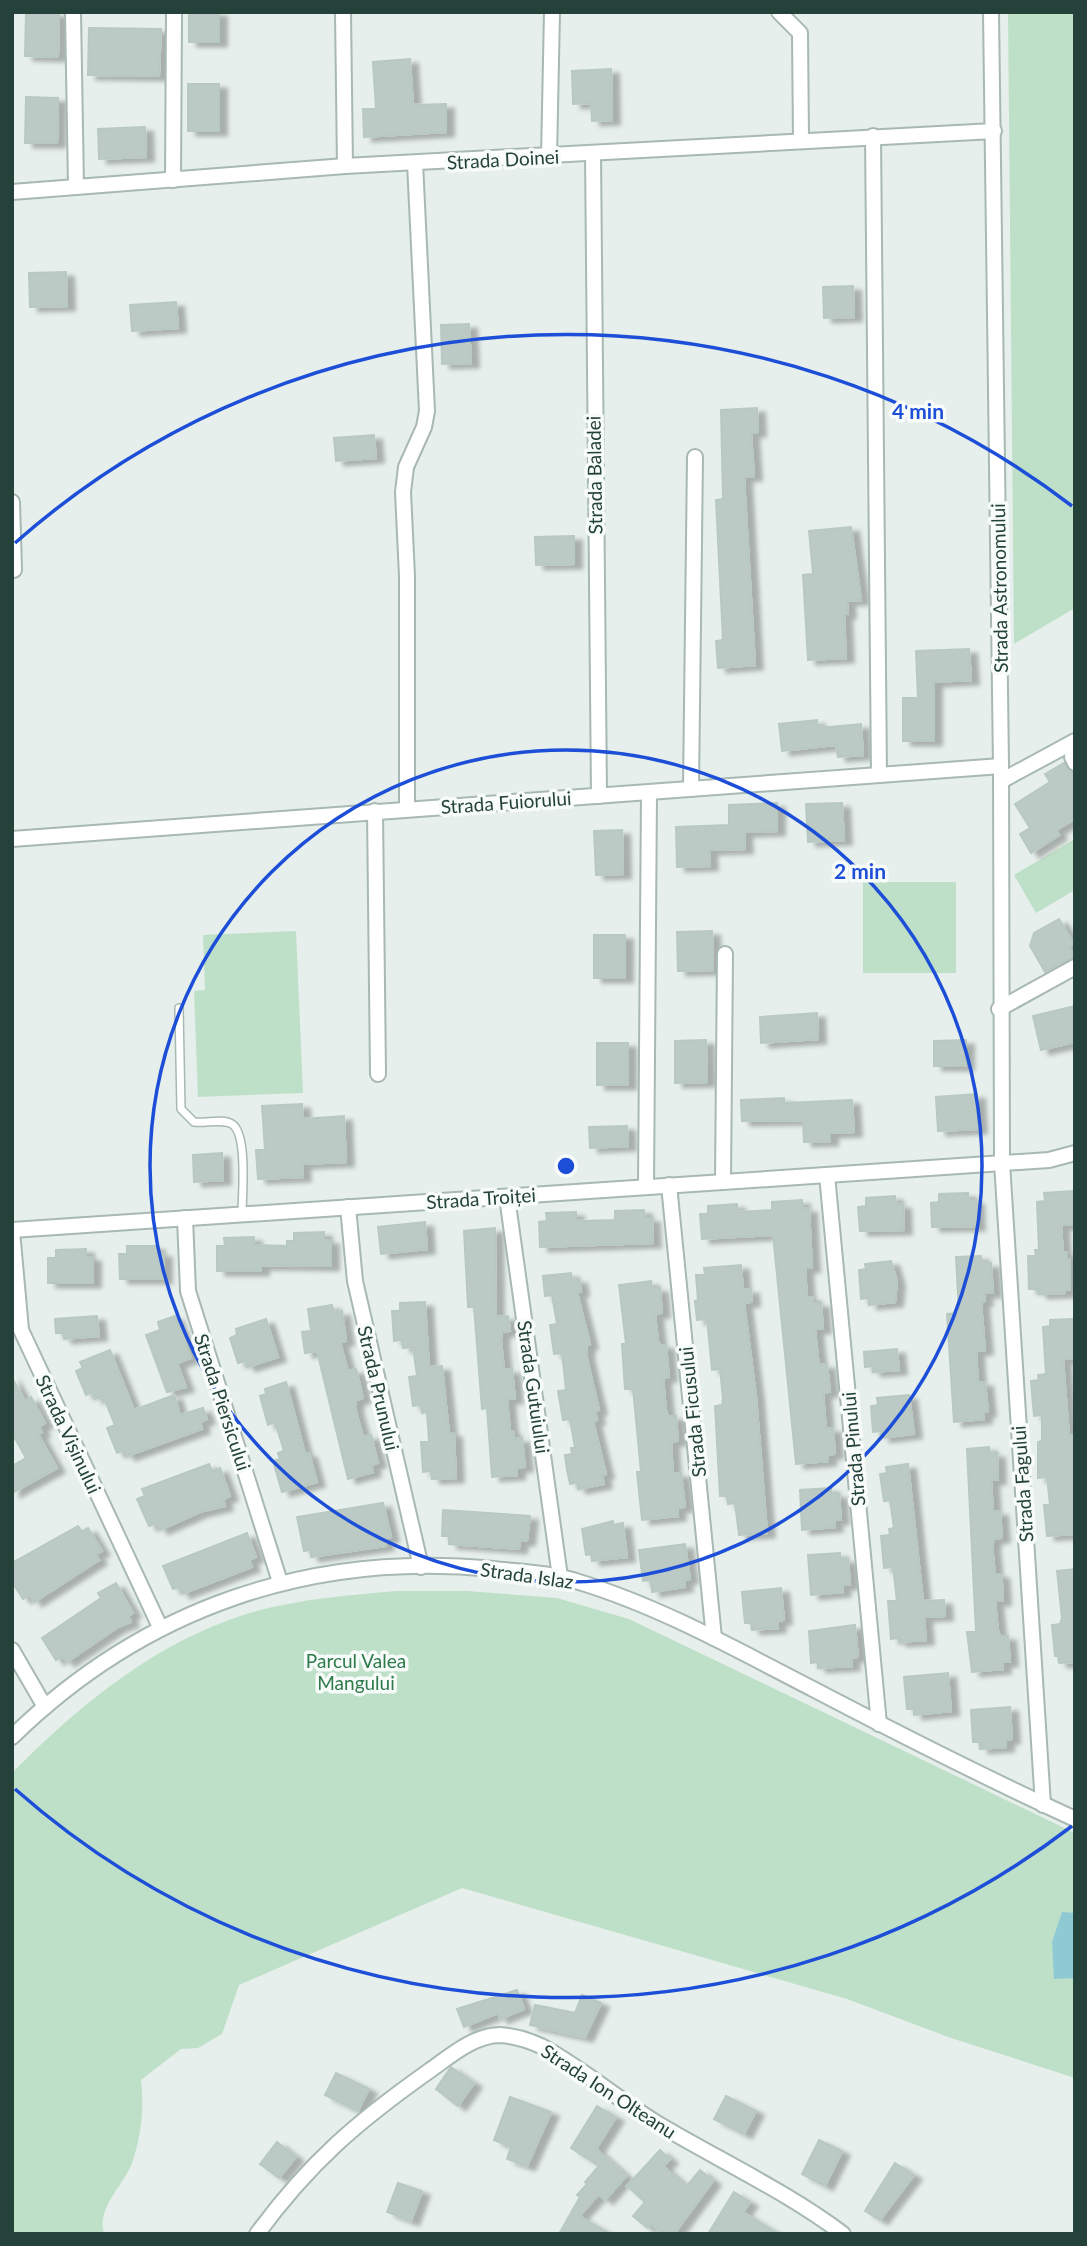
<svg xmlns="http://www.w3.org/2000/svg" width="1087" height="2246" font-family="Lato,sans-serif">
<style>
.green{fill:#bfe0c8}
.water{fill:#8ec9d4}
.building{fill:#bbcac4;stroke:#b8c9c2;stroke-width:2;filter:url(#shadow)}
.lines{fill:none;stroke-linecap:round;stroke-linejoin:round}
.lane-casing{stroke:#a8b8b2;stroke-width:10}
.street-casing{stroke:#a8b8b2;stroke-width:18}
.lane{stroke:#fff;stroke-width:7}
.street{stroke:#fff;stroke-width:14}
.ring{fill:none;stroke:#1d4ed8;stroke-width:3.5}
.labels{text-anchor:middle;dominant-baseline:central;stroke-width:7;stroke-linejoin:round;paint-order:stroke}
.street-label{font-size:19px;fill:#24423a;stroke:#f7fbf9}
.park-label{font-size:19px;fill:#2d7a4b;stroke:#f7fbf9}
.centre{fill:#1d4ed8;stroke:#f7fbf9;stroke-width:3.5}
.ring-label{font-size:21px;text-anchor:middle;font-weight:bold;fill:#1d4ed8;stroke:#f7fbf9;stroke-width:7;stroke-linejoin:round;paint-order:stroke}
</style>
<defs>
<filter id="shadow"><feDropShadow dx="8" dy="4.5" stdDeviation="2" flood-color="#0004"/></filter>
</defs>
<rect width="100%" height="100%" fill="#e6efeb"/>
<g class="green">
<polygon points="1008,12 1075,12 1075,608 1014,644"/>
<polygon points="1075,839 1075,890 1036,913 1014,875"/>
<rect x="863" y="882" width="93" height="91"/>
<polygon points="296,931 303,1093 198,1097 194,991 205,990 203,935"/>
<path d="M397 1591H467L557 1598 629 1619 1075 1833V2078L951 2038 847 1999 462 1888 239 1985 222 2034 198 2048 181 2049 141 2080C144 2109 142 2132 133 2160 126 2184 96 2206 104 2234H12V1773C73 1711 146 1650 229 1620 282 1600 341 1596 397 1591Z"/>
</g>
<polygon class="water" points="1062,1912 1075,1913 1075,1978 1054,1979 1052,1942"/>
<g class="building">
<polygon points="26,12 59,13 58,57 25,56"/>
<rect x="189" y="12" width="30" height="30"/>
<polygon points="89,28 161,29 159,76 88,75"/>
<polygon points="410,59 413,105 446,104 446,132 364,137 363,109 376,109 373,62"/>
<polygon points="611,69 612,120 592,121 591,103 573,104 572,71"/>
<rect x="188" y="84" width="31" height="47"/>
<polygon points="26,97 58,98 57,143 25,143"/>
<polygon points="145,127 146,157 99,159 98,129"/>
<polygon points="66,272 67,306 30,307 29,273"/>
<polygon points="853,286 854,317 824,318 823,287"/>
<polygon points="176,302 178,328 132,331 130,305"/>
<polygon points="469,324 471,363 442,364 441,325"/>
<polygon points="757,408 758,432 751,433 754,476 744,477 755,665 718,668 716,641 723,640 716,500 723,499 721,410"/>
<polygon points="374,435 376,458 336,461 334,438"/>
<polygon points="851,527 861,600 847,601 848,614 844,614 846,658 808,660 803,575 813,574 809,531"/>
<polygon points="574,536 574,564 536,565 535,537"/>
<polygon points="969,649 971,680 934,682 934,741 903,741 903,698 918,698 916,651"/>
<polygon points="817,720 818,728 861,724 863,755 838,757 836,745 782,751 779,724"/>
<polygon points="1064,763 1075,776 1075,819 1056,830 1059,835 1031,853 1020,834 1030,828 1015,804 1050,782 1045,774"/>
<polygon points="777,803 777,831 744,832 745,849 709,850 710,866 677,867 676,827 729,825 729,805"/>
<polygon points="842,803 844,840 808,842 806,804"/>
<polygon points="622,830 623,874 596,875 594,831"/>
<polygon points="1059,919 1074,944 1069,947 1074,956 1045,972 1030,946 1034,933"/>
<polygon points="712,931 713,970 678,971 677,932"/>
<rect x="594" y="935" width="31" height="43"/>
<polygon points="1075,1006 1075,1042 1041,1050 1033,1016"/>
<polygon points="817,1013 818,1039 761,1043 760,1017"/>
<polygon points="706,1040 707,1082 675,1083 675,1041"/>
<polygon points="966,1040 966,1066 934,1066 934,1041"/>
<rect x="597" y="1043" width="31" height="42"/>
<polygon points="977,1094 979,1129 938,1131 936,1097"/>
<polygon points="784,1098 784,1103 852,1100 854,1132 830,1133 830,1141 804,1142 803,1120 742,1121 741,1100"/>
<polygon points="302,1104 303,1119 344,1116 346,1162 302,1164 303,1177 258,1179 256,1150 265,1150 262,1106"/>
<polygon points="627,1126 628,1146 590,1148 589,1127"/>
<polygon points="222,1153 223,1180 194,1182 193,1155"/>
<polygon points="1074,1191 1075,1225 1061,1225 1063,1252 1067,1252 1067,1259 1070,1259 1070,1290 1065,1290 1065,1293 1039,1294 1039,1289 1029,1289 1028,1256 1036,1256 1035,1250 1039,1250 1037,1202 1045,1201 1044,1193"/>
<polygon points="968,1193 969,1200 976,1200 977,1226 932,1227 931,1203 939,1202 939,1194"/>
<polygon points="895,1196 896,1205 903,1204 904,1230 860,1231 858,1207 866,1206 866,1198"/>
<polygon points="802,1200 802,1209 809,1208 812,1268 805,1268 807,1297 813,1297 813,1303 821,1303 823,1329 815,1329 818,1358 819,1365 827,1364 830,1392 823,1393 826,1429 833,1428 835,1454 828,1455 828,1461 796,1464 773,1235 702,1239 700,1214 708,1214 708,1206 737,1204 738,1212 772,1210 772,1202"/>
<polygon points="644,1210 645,1218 652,1218 653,1243 540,1247 539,1222 547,1221 546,1213 576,1212 576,1220 583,1221 615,1220 615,1211"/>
<polygon points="425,1222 427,1249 381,1254 378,1227"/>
<polygon points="495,1228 496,1317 508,1316 510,1331 502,1332 501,1340 504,1370 512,1369 515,1399 507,1399 510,1431 513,1431 514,1439 522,1438 525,1467 517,1468 517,1475 492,1477 487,1408 482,1409 474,1307 468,1307 464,1231"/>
<polygon points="324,1232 324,1240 331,1240 331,1266 261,1265 261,1271 217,1271 217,1246 225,1246 224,1238 254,1237 254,1245 287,1246 287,1241 294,1241 294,1233"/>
<polygon points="127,1246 157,1246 157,1253 164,1253 164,1279 120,1279 119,1254 127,1254"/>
<polygon points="86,1249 86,1257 93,1257 93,1283 48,1283 48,1258 56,1258 56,1250"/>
<polygon points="981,1256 981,1264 991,1263 993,1293 984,1293 985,1301 981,1302 985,1350 976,1351 978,1383 985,1382 988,1412 984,1412 984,1419 954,1422 947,1314 959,1313 956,1257"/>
<polygon points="891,1261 897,1281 895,1302 869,1305 869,1298 861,1299 859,1270 866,1269 865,1264"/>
<polygon points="741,1265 743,1290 751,1289 752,1302 744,1303 756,1396 767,1533 739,1535 735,1503 728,1504 727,1496 720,1496 715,1406 722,1405 723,1399 720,1369 712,1370 707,1319 697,1320 695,1301 698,1300 696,1275 705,1275 704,1268"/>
<polygon points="571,1273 572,1280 579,1279 581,1292 577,1292 590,1344 587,1345 586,1354 599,1410 595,1411 597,1420 593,1421 606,1474 602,1475 604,1484 578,1489 577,1483 570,1484 567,1470 565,1455 572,1454 571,1448 575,1448 570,1419 563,1420 558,1391 566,1390 562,1353 554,1354 550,1325 557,1324 552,1295 545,1296 543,1276"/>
<polygon points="651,1281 652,1288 660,1288 662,1313 655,1314 658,1341 660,1345 666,1345 669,1377 663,1378 666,1410 668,1416 676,1416 678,1441 671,1442 673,1474 681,1473 685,1507 677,1508 678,1516 642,1520 637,1472 641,1472 633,1389 625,1389 622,1344 626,1344 619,1285"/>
<polygon points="425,1302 429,1367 442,1366 449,1433 454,1433 456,1478 432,1479 431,1471 423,1472 421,1442 429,1442 427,1412 422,1413 421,1405 413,1406 409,1377 417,1376 413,1347 403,1348 402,1340 394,1341 392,1311 400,1311 400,1303"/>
<polygon points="332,1305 334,1313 342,1311 346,1341 340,1342 348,1371 356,1369 363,1398 356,1400 355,1408 363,1437 371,1435 378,1463 371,1465 373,1472 348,1479 317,1351 305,1353 302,1332 311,1331 308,1309"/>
<polygon points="97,1316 99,1336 64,1339 63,1333 56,1333 55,1319"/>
<polygon points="175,1316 191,1358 177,1363 186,1387 167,1392 146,1335 160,1330 158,1322"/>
<polygon points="266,1319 278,1357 247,1367 245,1361 238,1363 230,1338 237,1335 236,1329"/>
<polygon points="1072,1319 1074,1359 1063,1359 1069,1436 1073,1435 1075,1458 1075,1534 1047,1536 1044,1505 1050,1505 1047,1477 1038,1478 1038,1442 1042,1441 1042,1415 1034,1416 1031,1381 1039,1380 1038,1375 1046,1374 1043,1327 1050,1326 1050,1320"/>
<polygon points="897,1349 899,1370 873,1372 872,1366 865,1367 864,1352"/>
<polygon points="110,1350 134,1410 174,1395 180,1415 203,1408 207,1419 200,1422 202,1429 127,1456 124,1450 117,1453 107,1428 115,1425 103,1396 95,1399 93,1392 86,1395 76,1371 83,1368 80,1362"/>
<polygon points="12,1378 25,1401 31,1397 45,1423 39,1427 42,1432 38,1434 57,1468 12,1493 12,1466 26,1458 12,1433"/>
<polygon points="286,1382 305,1454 309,1453 317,1482 282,1492 273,1461 280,1459 278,1453 284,1451 275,1422 268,1425 260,1396 266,1394 265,1389"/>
<polygon points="909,1395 914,1434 882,1438 881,1431 873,1432 871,1406 878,1405 877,1398"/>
<polygon points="989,1447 990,1454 997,1453 998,1480 991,1480 993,1512 1000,1511 1002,1538 994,1539 992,1545 995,1574 1001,1574 1002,1582 1003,1601 995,1601 998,1630 1000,1636 1008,1636 1010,1662 1002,1662 1003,1669 972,1672 967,1632 976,1632 967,1449"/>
<polygon points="209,1464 212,1471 220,1468 230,1496 223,1499 225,1506 200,1512 160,1530 157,1523 149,1526 137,1499 145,1496 142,1489"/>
<polygon points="908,1464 923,1601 944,1600 945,1616 924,1617 926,1640 899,1642 898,1638 891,1639 888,1601 897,1601 893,1567 884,1568 881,1536 890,1535 889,1529 894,1528 890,1500 884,1501 880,1474 887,1473 886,1467"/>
<polygon points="831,1488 832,1494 839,1494 841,1520 834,1520 835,1527 802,1530 800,1490"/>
<polygon points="383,1503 391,1537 384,1539 386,1546 311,1557 310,1550 304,1551 297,1517"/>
<polygon points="443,1510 530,1516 527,1541 520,1541 519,1549 449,1544 449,1536 442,1536"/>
<polygon points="613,1521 613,1525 623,1523 627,1557 592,1561 591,1554 586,1555 582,1529"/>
<polygon points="78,1526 82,1532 88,1528 102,1551 95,1554 99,1560 34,1602 30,1595 23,1599 12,1582 12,1563"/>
<polygon points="247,1533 256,1557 249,1560 252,1567 182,1594 179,1587 173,1589 163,1566"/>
<polygon points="685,1544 690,1579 684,1580 685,1587 652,1592 651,1580 643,1581 639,1550"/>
<polygon points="840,1553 840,1559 848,1559 850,1585 842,1585 843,1592 811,1595 808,1555"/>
<polygon points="1075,1569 1075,1662 1059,1663 1058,1656 1055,1656 1052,1625 1060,1624 1062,1618 1057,1571"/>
<polygon points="116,1583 133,1613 128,1616 131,1622 118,1627 67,1662 62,1656 56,1660 42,1638 101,1598 98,1593"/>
<polygon points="781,1588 784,1620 777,1621 778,1628 752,1630 751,1623 745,1623 742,1592"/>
<polygon points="855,1625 858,1657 851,1658 852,1666 818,1668 818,1662 811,1663 809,1631"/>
<polygon points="948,1673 951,1711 914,1715 914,1709 907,1709 904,1677"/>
<polygon points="1010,1707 1012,1739 1006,1740 1006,1747 980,1749 980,1742 973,1742 971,1710"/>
<polygon points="517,1990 524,2009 500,2019 498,2013 464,2027 457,2009"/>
<polygon points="582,1995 601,2003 585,2037 530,2025 535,2005 575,2013"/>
<polygon points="451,2067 474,2083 458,2106 436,2089"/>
<polygon points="336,2073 369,2089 358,2111 325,2095"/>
<polygon points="726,2096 756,2111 744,2134 714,2119"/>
<polygon points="510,2097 551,2112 527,2166 507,2159 511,2147 494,2140"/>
<polygon points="597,2106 616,2117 596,2149 626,2176 605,2200 599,2194 579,2216 610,2234 559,2234 580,2197 577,2195 587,2184 585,2182 599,2166 571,2148"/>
<polygon points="819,2140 842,2151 825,2186 802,2174"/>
<polygon points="277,2142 296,2157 279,2178 260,2164"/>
<polygon points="660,2150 670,2159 663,2166 686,2187 700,2170 713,2181 674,2234 663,2234 651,2224 648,2228 633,2216 645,2202 627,2186"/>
<polygon points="895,2163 914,2175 880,2220 865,2211"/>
<polygon points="398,2183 422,2191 411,2221 387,2212"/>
<polygon points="734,2192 750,2202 743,2212 778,2234 708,2234"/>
</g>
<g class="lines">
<g class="lane-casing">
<path id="lane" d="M179 1008 181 1109 194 1122C205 1124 222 1118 232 1124 248 1134 242 1196 242 1214"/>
</g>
<g class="street-casing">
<g id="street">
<polyline points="73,12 76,187"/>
<polyline points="343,12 345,166"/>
<polyline points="779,12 800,33 801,139"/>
<polyline points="991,12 1001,766 1002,1163 1043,1805"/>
<polyline points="873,136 879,775"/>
<polyline points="593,153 599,796"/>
<polyline points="549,157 552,12"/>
<polyline points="173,180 174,12"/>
<polyline points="12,192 345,166 994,131"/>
<polyline points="12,502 14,570"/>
<polyline points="1072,757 1075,763"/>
<polyline points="1001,781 1075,741"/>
<polyline points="691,789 695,457"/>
<polyline points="407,809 407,576 403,492 406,467 424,427 427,411 415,163"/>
<polyline points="375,811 378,1074"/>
<polyline points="12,839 1001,766"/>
<polyline points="999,1009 1075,967"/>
<polyline points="827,1175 879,1724"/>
<polyline points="723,1182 725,954"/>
<polyline points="669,1185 714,1638"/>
<polyline points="646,1187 649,793"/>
<polyline points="507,1197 560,1577"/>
<polyline points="348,1207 355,1281 421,1567"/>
<polyline points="185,1218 188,1291 280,1582"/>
<polyline points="12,1230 1049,1160 1075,1153"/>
<polyline points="12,1231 21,1330 160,1627"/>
<polyline points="12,1650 45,1707"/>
<path d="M12 1737C144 1608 310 1551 493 1569 521 1572 552 1573 579 1582 661 1607 737 1650 813 1689 899 1734 986 1778 1075 1819"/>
<path d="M257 2234C310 2162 357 2122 429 2071 449 2057 474 2035 500 2035 513 2036 528 2040 541 2046 582 2068 620 2101 660 2125 721 2161 787 2192 843 2234"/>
</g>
</g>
<use href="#lane" class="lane"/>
<use href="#street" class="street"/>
</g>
<g class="ring">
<circle cx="566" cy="1166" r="416"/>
<path d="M1072 1826A832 832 0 0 1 15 1789M15 543A832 832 0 0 1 1072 506"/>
</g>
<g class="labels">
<g class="street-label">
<text transform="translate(503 159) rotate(-3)">Strada Doinei</text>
<text transform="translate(594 475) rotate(-91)">Strada Baladei</text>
<text transform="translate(999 588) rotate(-91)">Strada Astronomului</text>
<text transform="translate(506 802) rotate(-4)">Strada Fuiorului</text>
<text transform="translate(481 1198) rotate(-4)">Strada Troiței</text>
<text transform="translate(534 1387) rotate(82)">Strada Gutuiului</text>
<text transform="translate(379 1388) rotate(77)">Strada Prunului</text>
<text transform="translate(223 1402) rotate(72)">Strada Piersicului</text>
<text transform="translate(692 1412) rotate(-96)">Strada Ficusului</text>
<text transform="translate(69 1434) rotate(65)">Strada Vișinului</text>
<text transform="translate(853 1449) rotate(-95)">Strada Pinului</text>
<text transform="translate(1022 1484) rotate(-94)">Strada Fagului</text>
<text transform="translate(527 1575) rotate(8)">Strada Islaz</text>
<text transform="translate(609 2091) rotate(33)">Strada Ion Olteanu</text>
</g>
<g class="park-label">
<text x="356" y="1660">Parcul Valea<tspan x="356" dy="22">Mangului</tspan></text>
</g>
</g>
<circle cx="566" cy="1166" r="10" class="centre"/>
<g class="ring-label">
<text x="918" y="419">4 min</text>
<text x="860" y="879">2 min</text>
</g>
<rect width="1087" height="2246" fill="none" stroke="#24423a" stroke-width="28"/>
</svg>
